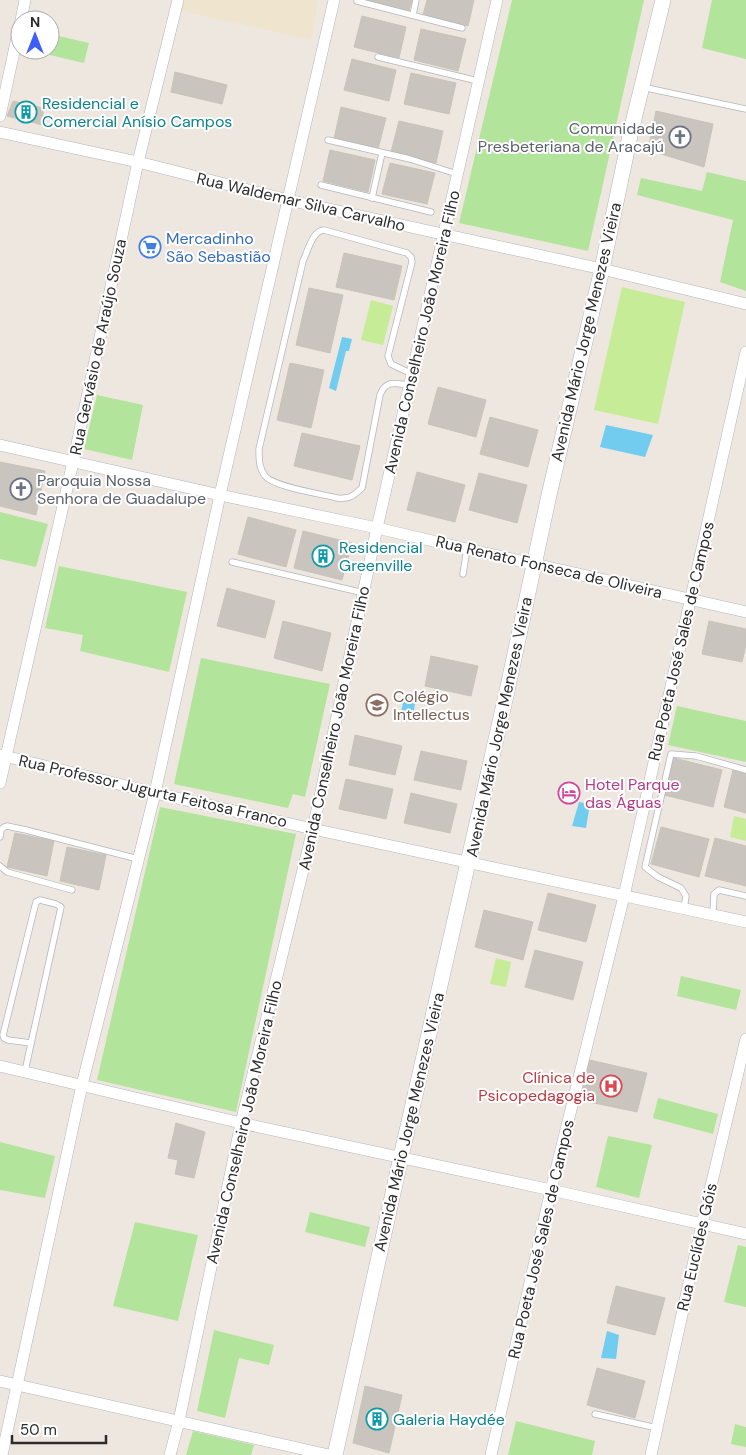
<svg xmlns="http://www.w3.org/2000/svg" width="746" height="1455" font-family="'DM Sans',sans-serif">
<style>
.education{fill:#efe5ce}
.green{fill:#b3e49b}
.pitch{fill:#c6ec97}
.water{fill:#71ccf0}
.building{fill:#c9c4be;stroke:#c9c3b8}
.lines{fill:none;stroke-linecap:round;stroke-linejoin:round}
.service-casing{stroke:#b2b5c0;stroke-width:7}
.minor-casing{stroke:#b2b5c0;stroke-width:12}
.tertiary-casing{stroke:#b2b5c0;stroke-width:16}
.service{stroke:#fff;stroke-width:5.5}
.minor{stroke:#fff;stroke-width:11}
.tertiary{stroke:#fff;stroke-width:15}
.labels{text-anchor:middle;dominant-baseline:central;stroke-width:4;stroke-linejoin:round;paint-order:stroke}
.culture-label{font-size:16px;fill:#0d838f;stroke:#fff;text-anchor:start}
.worship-label{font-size:16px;fill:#5b616d;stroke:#fff;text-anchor:end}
.street-label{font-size:16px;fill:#2c2c2c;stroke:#fff}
.shop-label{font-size:16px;fill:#366cbe;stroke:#fff;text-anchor:start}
.education-label{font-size:16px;fill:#785e54;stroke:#fff;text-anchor:start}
.hotel-label{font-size:16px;fill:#b23c85;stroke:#fff;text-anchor:start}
.health-label{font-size:16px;fill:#be3a42;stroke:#fff;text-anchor:end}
</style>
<rect width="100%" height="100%" fill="#eee7df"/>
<polygon class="education" points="184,0 318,0 311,40 181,11"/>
<g class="green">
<polygon points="512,0 644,0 588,251 459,223"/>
<polygon points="712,0 746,0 746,59 702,48"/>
<polygon points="50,34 89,43 84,63 29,50 50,50"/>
<polygon points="707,172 746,181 746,291 720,282 733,220 637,195 641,178 702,191"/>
<polygon points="97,395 143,405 132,460 84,449"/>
<polygon points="0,512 48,524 36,567 0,559"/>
<polygon points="59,566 187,592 169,672 80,651 83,635 45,628"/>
<polygon points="201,658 330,684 305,797 293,794 288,808 174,784"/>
<polygon points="677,706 746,721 746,762 668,745"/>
<polygon points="160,807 296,834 236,1112 97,1080"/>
<polygon points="681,976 741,990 736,1010 677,996"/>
<polygon points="658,1098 718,1114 713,1134 653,1118"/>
<polygon points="608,1136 652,1145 639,1198 596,1187"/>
<polygon points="0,1142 55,1156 45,1198 0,1190"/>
<polygon points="310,1212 370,1227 365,1247 305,1232"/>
<polygon points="135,1222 198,1235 178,1321 113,1306"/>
<polygon points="738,1245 746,1247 746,1307 724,1302"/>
<polygon points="214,1330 274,1345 269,1365 239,1358 225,1418 197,1411"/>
<polygon points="516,1421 595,1441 592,1455 508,1455"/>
<polygon points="735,1424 746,1427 746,1447 731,1444"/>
<polygon points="193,1431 254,1445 251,1455 186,1455"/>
</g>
<g class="pitch">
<polygon points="622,287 685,302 658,424 594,410"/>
<polygon points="371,300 393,306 383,345 361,340"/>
<polygon points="734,816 746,819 746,841 730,837"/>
<polygon points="496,958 511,962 506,987 490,984"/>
</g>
<g class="water">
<polygon points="342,337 352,339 349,351 346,351 336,391 329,388"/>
<polygon points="606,425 653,435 645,457 600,447"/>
<polygon points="405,695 416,697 412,722 399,720"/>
<polygon points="579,802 590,804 586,828 572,826"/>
<polygon points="607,1331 619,1335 616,1359 601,1358"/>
</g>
<g class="building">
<polygon points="364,0 412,0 409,11"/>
<polygon points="427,0 474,0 468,26 423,15"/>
<polygon points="362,16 406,27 399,58 354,47"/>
<polygon points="421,29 466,39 458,71 414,60"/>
<polygon points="352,59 396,70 389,101 344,90"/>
<polygon points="175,72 227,85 222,104 171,92"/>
<polygon points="411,73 456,83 449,114 404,104"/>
<polygon points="13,101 43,108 43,125 7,116"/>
<polygon points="341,107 386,118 378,149 334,139"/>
<polygon points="656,111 713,124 704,167 648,150"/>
<polygon points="399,121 443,131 436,163 391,152"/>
<polygon points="330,150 375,160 368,192 323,181"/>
<polygon points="390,163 435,173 427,204 382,194"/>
<polygon points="344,253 402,266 394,300 336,287"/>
<polygon points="309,288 343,295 330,353 296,345"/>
<polygon points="290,363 324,370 311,428 277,420"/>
<polygon points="438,387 486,400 476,437 428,424"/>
<polygon points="490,417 538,430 528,467 480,454"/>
<polygon points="302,433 360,446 352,480 294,466"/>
<polygon points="0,462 45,471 36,515 0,506"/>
<polygon points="417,472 465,485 455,522 407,510"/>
<polygon points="479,473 527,485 517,523 469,510"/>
<polygon points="248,517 296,530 286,567 238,554"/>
<polygon points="303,531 352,543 342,580 294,568"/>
<polygon points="227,588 275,601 265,638 217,626"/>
<polygon points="283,621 331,633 322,671 274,658"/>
<polygon points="709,621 746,629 746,645 742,662 702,654"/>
<polygon points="431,656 478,666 471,696 425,686"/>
<polygon points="355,735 402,746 395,775 349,765"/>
<polygon points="421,751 467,761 461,790 414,780"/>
<polygon points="674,758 722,770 713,807 664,795"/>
<polygon points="733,770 746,773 746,813 724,807"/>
<polygon points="346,779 393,789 386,819 339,809"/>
<polygon points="411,793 457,804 450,833 404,823"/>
<polygon points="661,827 709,839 699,877 651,864"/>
<polygon points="15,833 54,841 47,876 7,867"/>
<polygon points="715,838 746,846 746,886 705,876"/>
<polygon points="67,847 106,855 99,890 60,881"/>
<polygon points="548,893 596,905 586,942 538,930"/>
<polygon points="484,910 533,922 523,960 475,947"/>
<polygon points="535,950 583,962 573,1000 525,987"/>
<polygon points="585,1059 647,1073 637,1112 575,1099"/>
<polygon points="176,1123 205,1132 194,1178 175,1174 178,1160 168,1158"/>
<polygon points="616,1286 665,1298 655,1335 607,1323"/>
<polygon points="597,1368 645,1381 635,1418 587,1405"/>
<polygon points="365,1386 402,1395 389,1453 353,1443"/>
</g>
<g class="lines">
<g class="service-casing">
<g id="service">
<polyline points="357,1 462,28"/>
<polyline points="413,15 416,0"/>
<polyline points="378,57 478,81"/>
<polyline points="642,87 746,109"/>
<polyline points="328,140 410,159 457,174"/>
<polyline points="321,185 431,212"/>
<polyline points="372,198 382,153"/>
<path d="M410 385C396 384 386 379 380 395L362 488C352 497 350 499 337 498 322 494 274 487 265 476 259 468 259 459 259 449L303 261C308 251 312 231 324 230L407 253 411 257 412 262 388 356 391 364 412 374"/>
<polyline points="232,562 364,593"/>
<polyline points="463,574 467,549"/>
<polyline points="0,837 1,830 4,827 7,826 26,830 138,859"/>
<polyline points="0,866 7,872 72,890"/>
<polyline points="684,909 686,896 681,888 658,877 645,867 671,754 696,756 746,770"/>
<polyline points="713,915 714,894 719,890 746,896"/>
<polyline points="25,1071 61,907 56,904 40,900 36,902 33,914 3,1035 4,1038 8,1040 31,1043"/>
<polyline points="595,1414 657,1428"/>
</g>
</g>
<g class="minor-casing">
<g id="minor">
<polyline points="21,20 25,0"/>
<polyline points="0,116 20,24"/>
<polyline points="0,132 138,162 288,200 602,269 746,304"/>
<polyline points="0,445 220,495 377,528 467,549 746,612"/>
<polyline points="0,755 155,793 313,829 746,922"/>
<polyline points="0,783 73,462 138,162 178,0"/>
<polyline points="0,1066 241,1123 551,1190 746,1234"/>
<polyline points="0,1381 329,1455"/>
<polyline points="2,1455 82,1085 155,793 220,495 334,0"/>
<polyline points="170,1455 179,1421 241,1123 313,829 377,528 497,0"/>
<polyline points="491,1455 551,1190 624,896 746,352"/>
<polyline points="651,1455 702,1224 746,1039"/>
</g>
</g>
<g class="tertiary-casing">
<polyline id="tertiary" points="335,1455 401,1157 507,691 549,495 602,269 631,131 663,0"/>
</g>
<use href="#service" class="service"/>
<use href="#minor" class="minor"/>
<use href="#tertiary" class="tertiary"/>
</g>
<defs>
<g id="building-ring" transform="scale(1.125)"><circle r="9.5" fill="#fff" stroke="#0f9aa8" stroke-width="1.5"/><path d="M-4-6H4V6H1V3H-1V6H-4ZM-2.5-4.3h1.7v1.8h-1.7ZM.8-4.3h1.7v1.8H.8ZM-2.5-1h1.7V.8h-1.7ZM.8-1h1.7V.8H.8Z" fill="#0f9aa8"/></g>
<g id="church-ring" transform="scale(1.125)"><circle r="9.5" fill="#fff" stroke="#6b7280" stroke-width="1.5"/><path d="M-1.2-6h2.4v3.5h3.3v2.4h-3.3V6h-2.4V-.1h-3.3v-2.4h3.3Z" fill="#6b7280"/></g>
<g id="supermarket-ring" transform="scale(1.125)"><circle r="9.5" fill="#fff" stroke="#3f7fe0" stroke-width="1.5"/><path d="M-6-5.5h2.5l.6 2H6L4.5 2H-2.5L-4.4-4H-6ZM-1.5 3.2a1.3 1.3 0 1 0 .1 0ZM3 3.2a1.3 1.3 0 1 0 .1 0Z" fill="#3f7fe0"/></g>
<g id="school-ring" transform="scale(1.125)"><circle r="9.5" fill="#fff" stroke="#8d6e63" stroke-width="1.5"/><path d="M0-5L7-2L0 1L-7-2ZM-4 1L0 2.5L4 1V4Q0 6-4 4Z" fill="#8d6e63"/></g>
<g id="hotel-ring" transform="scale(1.125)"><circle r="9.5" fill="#fff" stroke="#d1479c" stroke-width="1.5"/><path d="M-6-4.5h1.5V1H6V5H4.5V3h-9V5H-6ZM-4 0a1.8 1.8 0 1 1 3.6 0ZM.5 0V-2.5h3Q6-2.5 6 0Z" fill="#d1479c"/></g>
<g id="hospital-ring" transform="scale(1.125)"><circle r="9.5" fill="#fff" stroke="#e0444e" stroke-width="1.5"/><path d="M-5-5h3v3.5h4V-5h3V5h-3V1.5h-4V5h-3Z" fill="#e0444e"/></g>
</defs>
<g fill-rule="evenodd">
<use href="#building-ring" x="26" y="112"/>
<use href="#church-ring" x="680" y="137"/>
<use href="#supermarket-ring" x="150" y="247"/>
<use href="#church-ring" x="21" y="489"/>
<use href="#building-ring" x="323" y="556"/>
<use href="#school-ring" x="377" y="705"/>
<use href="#hotel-ring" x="569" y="793"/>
<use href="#hospital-ring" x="611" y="1086"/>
<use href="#building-ring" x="377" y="1419"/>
</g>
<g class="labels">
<g class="culture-label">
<text x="42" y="103">Residencial e<tspan x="42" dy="18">Comercial Anísio Campos</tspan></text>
<text x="339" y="547">Residencial<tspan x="339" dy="18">Greenville</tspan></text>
<text x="393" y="1419">Galeria Haydée</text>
</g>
<g class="worship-label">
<text x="664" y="128">Comunidade<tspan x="664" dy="18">Presbeteriana de Aracajú</tspan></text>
<text x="37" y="480" text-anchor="start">Paroquia Nossa<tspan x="37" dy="18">Senhora de Guadalupe</tspan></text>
</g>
<g class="street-label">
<text transform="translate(301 202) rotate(13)">Rua Waldemar Silva Carvalho</text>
<text transform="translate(422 332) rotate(-77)">Avenida Conselheiro João Moreira Filho</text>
<text transform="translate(586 332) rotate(-77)">Avenida Mário Jorge Menezes Vieira</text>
<text transform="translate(98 347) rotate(-78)">Rua Gervásio de Araújo Souza</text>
<text transform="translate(549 567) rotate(13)">Rua Renato Fonseca de Oliveira</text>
<text transform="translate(681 641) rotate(-77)">Rua Poeta José Sales de Campos</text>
<text transform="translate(499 727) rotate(-78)">Avenida Mário Jorge Menezes Vieira</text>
<text transform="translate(334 728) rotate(-78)">Avenida Conselheiro João Moreira Filho</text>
<text transform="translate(153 791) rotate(13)">Rua Professor Jugurta Feitosa Franco</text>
<text transform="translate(244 1122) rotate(-77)">Avenida Conselheiro João Moreira Filho</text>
<text transform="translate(409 1122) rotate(-77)">Avenida Mário Jorge Menezes Vieira</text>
<text transform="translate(541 1239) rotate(-77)">Rua Poeta José Sales de Campos</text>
<text transform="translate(697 1247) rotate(-77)">Rua Euclídes Góis</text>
</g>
<g class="shop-label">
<text x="166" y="238">Mercadinho<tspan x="166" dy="18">São Sebastião</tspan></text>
</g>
<g class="education-label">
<text x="393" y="696">Colégio<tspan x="393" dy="18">Intellectus</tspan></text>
</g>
<g class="hotel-label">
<text x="585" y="784">Hotel Parque<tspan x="585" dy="18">das Águas</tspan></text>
</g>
<g class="health-label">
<text x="595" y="1077">Clínica de<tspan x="595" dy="18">Psicopedagogia</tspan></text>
</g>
</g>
<g transform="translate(35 35)"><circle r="24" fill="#ffffff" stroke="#ababab"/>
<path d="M0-4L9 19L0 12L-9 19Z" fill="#3e5efb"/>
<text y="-8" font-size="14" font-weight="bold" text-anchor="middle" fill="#2c2c2c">N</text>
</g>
<path d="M12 1435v8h94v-8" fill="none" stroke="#2c2c2c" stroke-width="2.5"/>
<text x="20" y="1435" font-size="15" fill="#2c2c2c" stroke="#ffffff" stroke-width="4" paint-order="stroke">50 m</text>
</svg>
